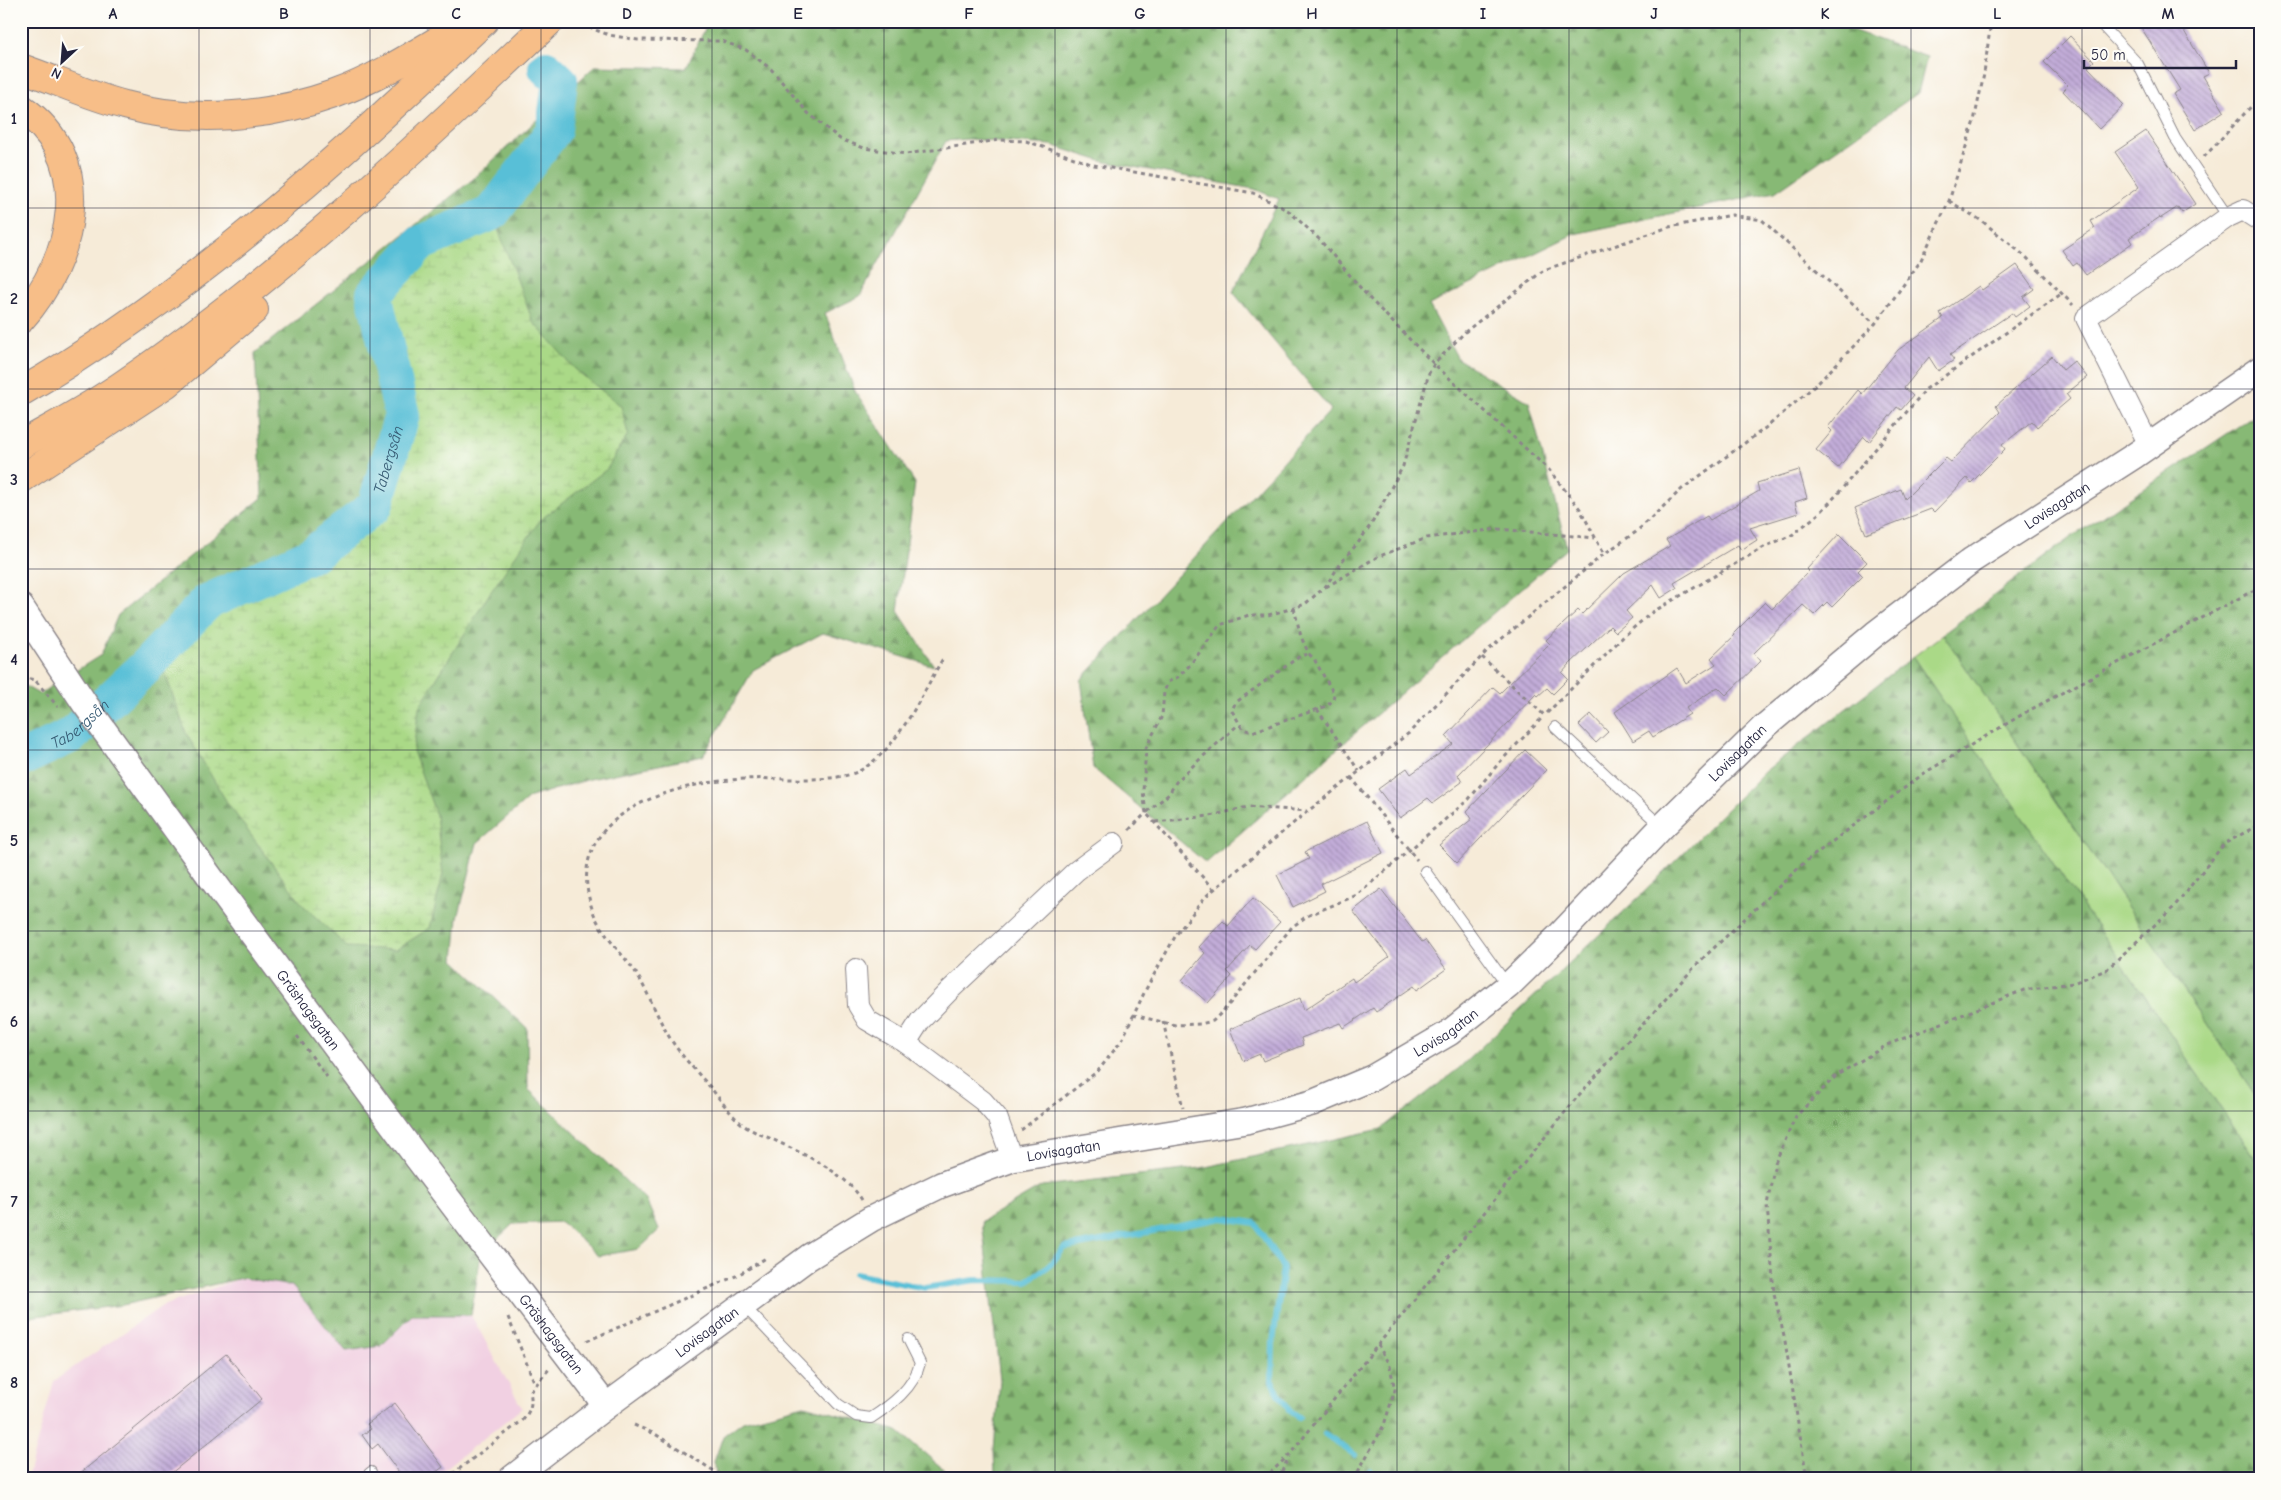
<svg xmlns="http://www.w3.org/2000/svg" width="2281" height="1500" font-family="'Comic Neue',sans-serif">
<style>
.built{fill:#f1d0e2}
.green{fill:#aad987;stroke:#667e61}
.forest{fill:url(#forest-firs);stroke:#546e58}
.wetland{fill:url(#wetland-marsh);stroke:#667e61}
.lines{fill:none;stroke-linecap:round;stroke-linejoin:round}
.stream{stroke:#59bfd7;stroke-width:6}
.river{stroke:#59bfd7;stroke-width:36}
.building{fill:url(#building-back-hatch)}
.service-casing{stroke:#8c868a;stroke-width:12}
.minor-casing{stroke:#8c868a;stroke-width:22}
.tertiary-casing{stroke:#8c868a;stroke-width:28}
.trunk-casing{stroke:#8c868a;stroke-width:30}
.motorway-casing{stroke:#8c868a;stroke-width:30}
.path{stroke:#8c868a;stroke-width:3;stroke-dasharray:4 4;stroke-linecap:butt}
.service{stroke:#fff;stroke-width:10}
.minor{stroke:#fff;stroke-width:20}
.tertiary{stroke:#fff;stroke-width:25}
.trunk{stroke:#f7be88;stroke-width:28}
.motorway{stroke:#f7be88;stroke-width:28}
.grid{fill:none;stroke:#22223b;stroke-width:1;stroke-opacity:0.55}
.labels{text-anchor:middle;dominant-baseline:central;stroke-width:4;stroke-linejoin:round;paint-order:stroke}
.street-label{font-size:15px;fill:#22223b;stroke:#fdfcf7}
.water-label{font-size:16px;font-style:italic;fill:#355972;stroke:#fdfcf7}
.neatline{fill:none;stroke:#22223b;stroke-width:2}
.grid-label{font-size:16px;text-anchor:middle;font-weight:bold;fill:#22223b}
</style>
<defs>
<pattern id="forest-firs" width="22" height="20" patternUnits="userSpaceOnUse" patternTransform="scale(1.25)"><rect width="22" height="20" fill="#87b974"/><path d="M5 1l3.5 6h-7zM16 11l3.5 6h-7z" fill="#6e9660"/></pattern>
<pattern id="wetland-marsh" width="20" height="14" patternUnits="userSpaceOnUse" patternTransform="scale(1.25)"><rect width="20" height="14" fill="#aad987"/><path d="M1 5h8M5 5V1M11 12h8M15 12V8" fill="none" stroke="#92ba75"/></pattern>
<pattern id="building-back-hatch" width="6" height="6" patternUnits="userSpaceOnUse" patternTransform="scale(1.25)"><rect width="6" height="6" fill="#c3add9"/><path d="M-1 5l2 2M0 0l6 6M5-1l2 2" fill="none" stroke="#9e8cb1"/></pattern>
</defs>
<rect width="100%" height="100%" fill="#fdfcf7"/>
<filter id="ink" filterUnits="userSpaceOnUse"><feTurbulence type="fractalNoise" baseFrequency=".02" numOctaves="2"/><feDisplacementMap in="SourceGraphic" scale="10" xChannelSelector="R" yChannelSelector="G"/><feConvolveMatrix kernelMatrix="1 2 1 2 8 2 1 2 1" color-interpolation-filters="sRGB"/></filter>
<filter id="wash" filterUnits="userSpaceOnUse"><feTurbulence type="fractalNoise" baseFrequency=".0096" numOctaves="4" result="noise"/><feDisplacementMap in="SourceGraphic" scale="20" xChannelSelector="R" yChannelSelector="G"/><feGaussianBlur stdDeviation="1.12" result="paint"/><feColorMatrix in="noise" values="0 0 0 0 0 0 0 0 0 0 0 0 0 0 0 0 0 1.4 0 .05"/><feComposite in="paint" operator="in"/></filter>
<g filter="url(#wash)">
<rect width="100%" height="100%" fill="#f6ebd8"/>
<polygon class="built" points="242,1278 292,1286 304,1299 381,1346 412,1315 471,1315 522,1408 432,1479 27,1479 54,1381 162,1306"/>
<polygon class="green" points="1943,634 2260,1102 2260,1166 1913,657"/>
<g class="forest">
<polygon points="709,21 1827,21 1927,57 1918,93 1775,192 1574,234 1429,305 1458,359 1529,402 1567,549 1206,863 1093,768 1081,680 1331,410 1233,292 1279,199 1254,189 1101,161 1051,145 968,139 946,141 860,296 825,313 855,391 915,483 898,611 934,666 823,633 753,670 703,756 590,779 530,797 477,843 458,918 454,960 527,1028 528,1089 646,1200 659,1230 639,1249 598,1256 561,1222 513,1224 481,1254 471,1315 412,1315 381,1346 346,1351 292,1286 242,1278 123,1305 21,1318 21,684 39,694 101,655 118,615 262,498 255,353 472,180 595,66 686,68"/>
<polygon points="2260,412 2260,1102 1943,634 2070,538"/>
<polygon points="1913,657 2260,1166 2260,1479 717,1479 714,1462 723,1436 743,1421 804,1405 898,1431 947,1472 995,1477 994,1450 1000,1380 982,1221 1042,1186 1201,1168 1381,1129 1458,1069 1641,895 1764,772"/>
</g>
<polygon class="wetland" points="492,213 533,322 575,369 621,406 628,434 607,469 540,520 488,596 419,707 413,751 436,815 443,874 430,928 395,950 347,947 302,904 228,804 186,733 158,653 207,602 313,554 375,506 402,415 374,294 421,243"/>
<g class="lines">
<g class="stream">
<polyline points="855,1274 925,1288 975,1280 1027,1281 1050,1265 1064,1248 1222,1218 1255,1223 1283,1268 1273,1342 1272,1382 1289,1410 1299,1417"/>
<polyline points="1325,1434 1355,1455"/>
<polyline points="1370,1471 1377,1479"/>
</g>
<path class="river" id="s1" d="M21 759 72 735 145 667 207 602 313 554 375 506 402 415 374 294 421 243 492 213 554 130 560 81 546 68"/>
</g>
<g id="blocks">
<g class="building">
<polygon points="2137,21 2178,21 2209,73 2203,76 2224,111 2195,130 2173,94 2180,90"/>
<polygon points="2070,36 2094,61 2088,67 2124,105 2099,129 2063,91 2068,86 2044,62"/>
<polygon points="2146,131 2195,204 2182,213 2178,207 2161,218 2160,217 2129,238 2132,243 2086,275 2077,263 2073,266 2062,250 2095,228 2091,221 2139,187 2115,152"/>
<polygon points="2017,265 2034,289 2023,297 2030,306 2015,317 2012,313 1950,355 1954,360 1938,371 1929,357 1904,388 1913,396 1901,410 1897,407 1869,442 1864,437 1838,468 1816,450 1832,431 1828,427 1858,390 1862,394 1898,350 1943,318 1940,313 1979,286 1982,290"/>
<polygon points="2052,356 2063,370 2074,361 2087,377 2066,394 2070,399 2037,427 2032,421 2002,445 2005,449 1971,483 1967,478 1934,512 1931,509 1866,534 1855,508 1901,489 1905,499 1946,458 1951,462 2000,412 1996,406"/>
<polygon points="1799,470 1807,498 1795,502 1798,513 1750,528 1757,540 1741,550 1738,545 1674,583 1677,588 1661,598 1653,585 1626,611 1632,618 1616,632 1610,626 1570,664 1562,673 1568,679 1553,694 1547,688 1538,696 1536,694 1458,775 1462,782 1433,803 1428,798 1400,818 1378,789 1407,768 1411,774 1453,744 1446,736 1493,687 1500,693 1550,644 1546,640 1578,610 1582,614 1624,573 1670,546 1666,540 1707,516 1710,520 1759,491 1757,483"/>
<polygon points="1839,534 1867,562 1858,571 1863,576 1832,607 1827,602 1814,615 1803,605 1754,653 1761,661 1726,695 1718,687 1686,708 1690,714 1653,737 1649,731 1633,741 1615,712 1677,668 1686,683 1716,664 1711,658 1735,635 1734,633 1765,602 1772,609 1809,571 1807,569"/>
<polygon points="1591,714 1608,732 1596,743 1579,725"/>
<polygon points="1525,750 1546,770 1457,863 1439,845 1472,819 1467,811"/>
<polygon points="1367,821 1383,853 1321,884 1325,891 1293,907 1277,875 1309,859 1305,852"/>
<polygon points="1381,889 1422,942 1425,940 1446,969 1417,990 1414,986 1376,1012 1373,1008 1343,1028 1340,1023 1301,1038 1303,1045 1263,1061 1260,1054 1243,1061 1230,1029 1300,998 1304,1010 1352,978 1354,982 1389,957 1353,911"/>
<polygon points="1253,898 1280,922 1255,949 1250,945 1227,971 1232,976 1208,1003 1182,980 1205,953 1199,947 1223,921 1228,926"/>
<polygon points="226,1354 262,1399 164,1479 73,1479"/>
<polygon points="395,1403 443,1467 427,1479 404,1479 378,1444 372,1449 362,1435 371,1429 367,1424"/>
</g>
</g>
</g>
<g filter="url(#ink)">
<use href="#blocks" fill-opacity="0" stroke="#8c868a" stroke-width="1"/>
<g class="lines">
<g class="service-casing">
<g id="service">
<polyline points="2098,21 2138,64 2175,138 2228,217"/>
<polyline points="1555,727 1662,827"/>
<polyline points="1425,871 1508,986"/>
<path d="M743 1305 838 1404 856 1416 871 1418C891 1405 914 1388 920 1363L908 1339"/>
<polyline points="363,1479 371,1472"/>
</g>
</g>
<g class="minor-casing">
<g id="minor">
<polyline points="2149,445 2086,318 2228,217 2243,210 2260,221"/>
<polyline points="856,969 858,1005 867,1020 906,1043 983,1101 997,1117 1012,1159"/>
<polyline points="906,1043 920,1021 950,990 1076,871 1114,843"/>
</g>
</g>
<g class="tertiary-casing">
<g id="tertiary">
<path id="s2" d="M21 607 85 704 211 878 418 1159 606 1406"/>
<path id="s3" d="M511 1479 606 1406 809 1257 871 1219 941 1185 1012 1159 1246 1121 1312 1103 1372 1078 1449 1033 1508 986 1556 939 1662 827 1764 727 1875 634 1972 560 2134 456 2260 369"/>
</g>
</g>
<g class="trunk-casing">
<g id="trunk">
<path d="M21 68C56 80 89 96 125 105 192 124 269 117 334 94 382 77 427 46 471 21"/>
<path d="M21 445C56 425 92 406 125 383 279 278 415 150 550 21"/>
<polyline points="21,479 166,384 254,310"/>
</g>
</g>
<g class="motorway-casing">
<g id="motorway">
<path d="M21 108C98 160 74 260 21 319"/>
<path d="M21 392C194 292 340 157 484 21"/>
</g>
</g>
<g class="path">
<polyline points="583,21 593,29 609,35 638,40 722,41 746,50 771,69 808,113 840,139 864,148 906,154 999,140 1026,141 1094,165 1253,193 1289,211 1319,239 1370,299 1434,364 1549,470 1580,509 1604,554"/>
<polyline points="2204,157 2260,97"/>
<polyline points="1949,201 1982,221 2026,257 2073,305"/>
<polyline points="1326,587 1377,557 1427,538 1498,529 1595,538"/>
<polyline points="1294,608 1301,637 1309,654"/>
<polygon points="1309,654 1314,659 1334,694 1333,700 1327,706 1252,732 1243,729 1232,711 1235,703 1300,656"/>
<polyline points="1482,657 1546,717"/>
<polyline points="21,677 35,680 58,707"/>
<polyline points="1317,709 1359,771"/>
<polyline points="1547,713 1624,636 1651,613 1764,547 1792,535 1821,512 1840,491 1926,389 2061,294"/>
<polyline points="1351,777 1417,860"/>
<polyline points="1155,822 1210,816 1248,807 1307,811"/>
<polyline points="1129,830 1146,813 1143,791 1146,748 1162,716 1164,692 1168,682 1178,677 1190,665 1220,625 1249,615 1268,615 1294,608 1305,604 1325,587 1343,560 1358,543 1372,523 1403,466 1429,373 1434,364 1465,332 1544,270 1669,227 1732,215 1762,220 1875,324"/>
<polyline points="1214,890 1146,813 1169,794 1176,782 1198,761 1239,724"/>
<polyline points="1133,1015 1175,1025 1200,1024 1213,1021 1226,1008 1292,927 1307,916 1357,895 1469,799 1499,763 1541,719"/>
<polyline points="1163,1021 1183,1108"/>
<polyline points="297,1036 327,1077"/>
<polyline points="1021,1130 1098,1071 1122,1040 1145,991 1176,935 1205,897 1308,811 1409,733 1487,651 1604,554 1636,532 1682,489 1768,426 1818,383 1875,324 1920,262 1949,201 1974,121 1984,74 1991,21"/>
<path d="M862 1200C844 1171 803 1154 774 1140 763 1135 750 1131 741 1123 726 1110 717 1094 703 1079 690 1064 677 1051 667 1033 656 1014 648 992 636 973 623 954 603 936 594 914 556 815 672 782 746 779 777 777 833 784 859 771 897 751 921 696 942 660"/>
<polyline points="508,1317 535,1384"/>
<polyline points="587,1341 738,1275 766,1258"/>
<polyline points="634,1425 655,1434 727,1479"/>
<path d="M446 1479 523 1420C530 1411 533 1404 530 1392L550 1368"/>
<polyline points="1264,1479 1291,1453 1578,1096 1699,962 1806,861 1926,772 2028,711 2260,587"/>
<polyline points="1278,1479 1289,1457"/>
<polyline points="1354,1479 1384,1425 1395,1390 1390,1366 1378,1345"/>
<polyline points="1807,1479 1785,1341 1774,1293 1767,1205 1775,1163 1796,1116 1837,1075 1887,1045 2024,990 2073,983 2106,970 2173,908 2224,844 2260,824"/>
</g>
<use href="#service" class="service"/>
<use href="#minor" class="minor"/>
<use href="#tertiary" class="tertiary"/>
<use href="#trunk" class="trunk"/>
<use href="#motorway" class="motorway"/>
</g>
</g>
<path class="grid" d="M199 21V1479M370 21V1479M541 21V1479M712 21V1479M884 21V1479M1055 21V1479M1226 21V1479M1397 21V1479M1569 21V1479M1740 21V1479M1911 21V1479M2082 21V1479M21 208H2260M21 389H2260M21 569H2260M21 750H2260M21 931H2260M21 1111H2260M21 1292H2260"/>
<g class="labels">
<g class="street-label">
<text stroke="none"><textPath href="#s3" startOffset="1865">Lovisagatan</textPath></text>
<text stroke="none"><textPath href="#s3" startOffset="1460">Lovisagatan</textPath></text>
<text stroke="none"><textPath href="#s2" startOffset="495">Gräshagsgatan</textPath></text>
<text stroke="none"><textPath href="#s3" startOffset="1055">Lovisagatan</textPath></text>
<text stroke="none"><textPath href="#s3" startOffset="650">Lovisagatan</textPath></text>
<text stroke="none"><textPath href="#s3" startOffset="245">Lovisagatan</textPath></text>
<text stroke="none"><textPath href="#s2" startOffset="900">Gräshagsgatan</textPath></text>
</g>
<g class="water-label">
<text stroke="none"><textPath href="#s1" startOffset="489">Tabergsån</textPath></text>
<text stroke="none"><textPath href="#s1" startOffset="69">Tabergsån</textPath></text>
</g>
</g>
<rect width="2281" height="1500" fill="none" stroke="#fdfcf7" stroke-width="55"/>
<g transform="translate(62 62) rotate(206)" stroke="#fdfcf7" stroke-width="4" paint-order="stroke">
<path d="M0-4L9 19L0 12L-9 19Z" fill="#22223b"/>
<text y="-8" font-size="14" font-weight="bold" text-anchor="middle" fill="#22223b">N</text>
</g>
<path d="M2084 60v8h152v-8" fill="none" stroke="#22223b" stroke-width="2.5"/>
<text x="2091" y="60" font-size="15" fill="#22223b" stroke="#fdfcf7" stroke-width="4" paint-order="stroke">50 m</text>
<rect x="28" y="28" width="2226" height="1444" class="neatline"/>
<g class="grid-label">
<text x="113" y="19">A</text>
<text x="284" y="19">B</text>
<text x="456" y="19">C</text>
<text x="627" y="19">D</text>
<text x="798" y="19">E</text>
<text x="969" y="19">F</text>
<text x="1140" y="19">G</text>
<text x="1312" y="19">H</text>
<text x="1483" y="19">I</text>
<text x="1654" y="19">J</text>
<text x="1825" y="19">K</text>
<text x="1997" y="19">L</text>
<text x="2168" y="19">M</text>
<text x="14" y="124">1</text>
<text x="14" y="304">2</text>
<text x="14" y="485">3</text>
<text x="14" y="665">4</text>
<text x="14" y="846">5</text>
<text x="14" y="1027">6</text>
<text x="14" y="1207">7</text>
<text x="14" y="1388">8</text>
</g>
</svg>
